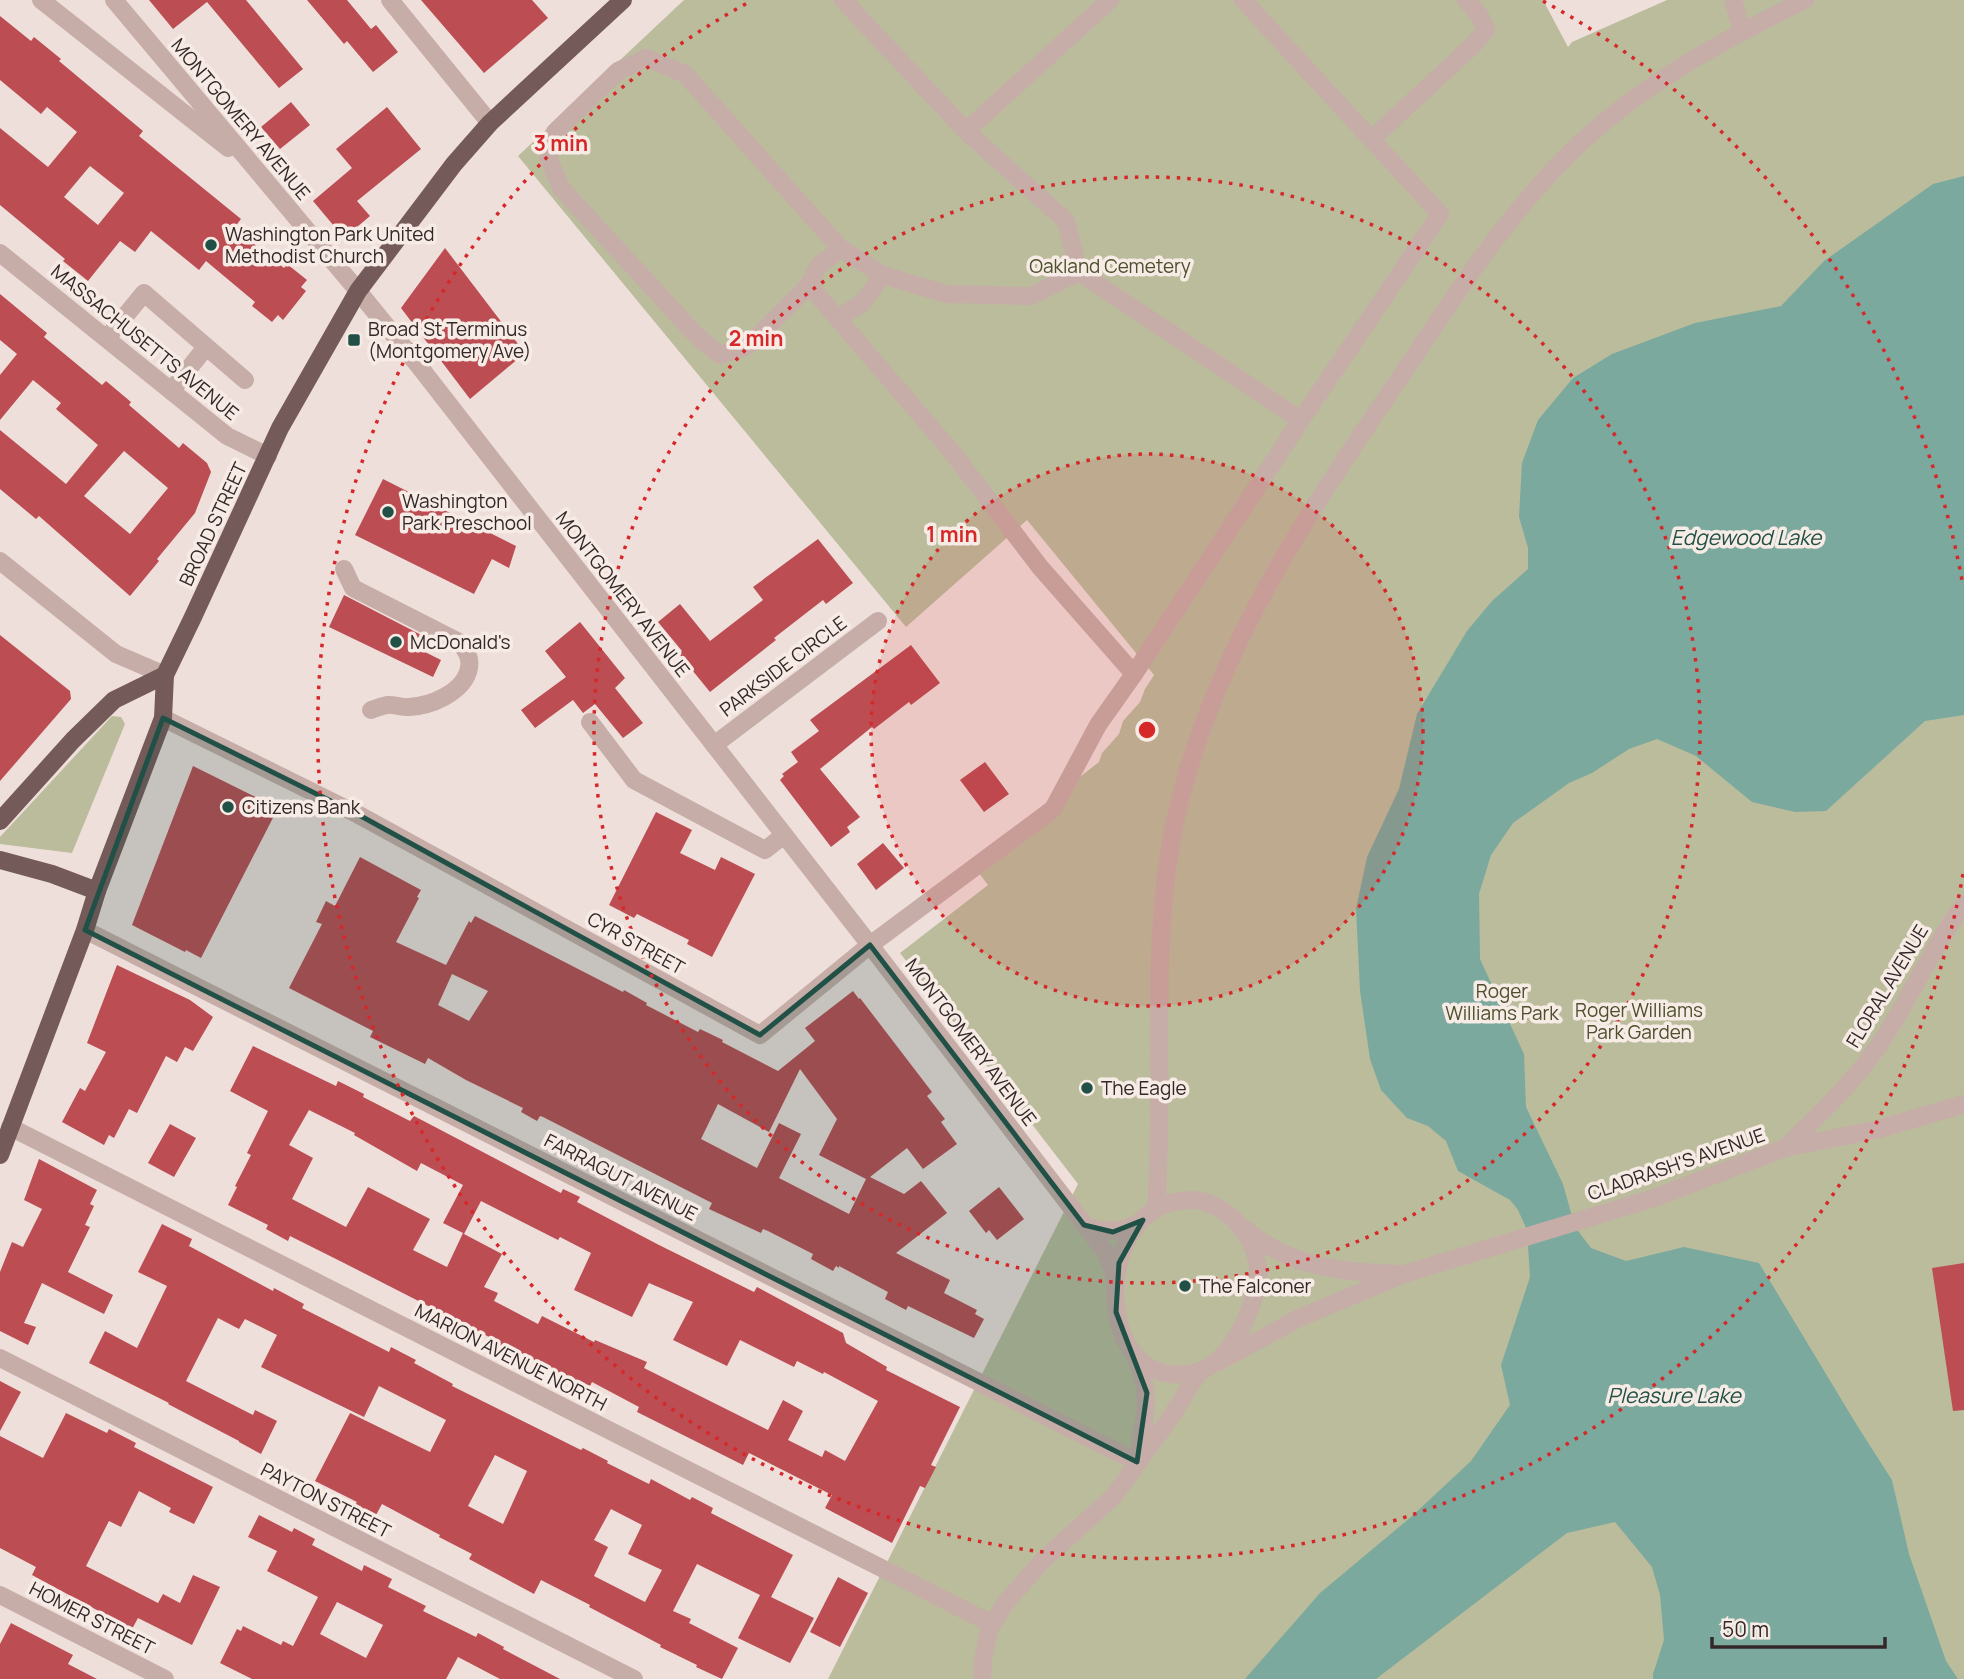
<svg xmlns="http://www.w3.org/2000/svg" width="1964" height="1679" font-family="Manrope,sans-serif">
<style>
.green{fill:#bbbc9c}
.water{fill:#7ca99e}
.building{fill:#bb4d53;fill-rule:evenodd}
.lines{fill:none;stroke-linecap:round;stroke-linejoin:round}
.minor{stroke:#c6ada8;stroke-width:18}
.major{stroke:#745b5a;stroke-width:18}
.marked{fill:#215146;fill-opacity:0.2;stroke:#215146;stroke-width:5;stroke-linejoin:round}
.ring{fill:none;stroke:#d62828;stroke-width:3.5;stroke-dasharray:3.5 7}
.poi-dot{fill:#215146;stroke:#f7ebe6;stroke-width:2.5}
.labels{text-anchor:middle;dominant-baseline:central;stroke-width:7;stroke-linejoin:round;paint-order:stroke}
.street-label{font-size:19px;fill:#332827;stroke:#f7ebe6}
.poi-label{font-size:19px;fill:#332827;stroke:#f7ebe6;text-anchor:start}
.park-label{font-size:19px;fill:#4d4f2d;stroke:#f7ebe6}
.water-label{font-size:21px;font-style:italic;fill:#215146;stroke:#f7ebe6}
.centre{fill:#d62828;stroke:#f7ebe6;stroke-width:3.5}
.ring-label{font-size:21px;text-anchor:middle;font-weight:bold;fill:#d62828;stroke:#f7ebe6;stroke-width:7;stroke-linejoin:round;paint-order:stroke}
</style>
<rect width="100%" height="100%" fill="#efdfdb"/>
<g class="green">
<polygon points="684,0 1543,0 1568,47 1572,42 1667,0 1964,0 1964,1679 828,1679 1078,1184 900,953 988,885 972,864 976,858 1099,762 1102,753 1119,734 1123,721 1140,702 1145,689 1154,675 1027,520 906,627 518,156"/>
<polygon points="112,716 121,717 125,724 72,853 0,844 0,837"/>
</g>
<polygon class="water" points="1964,176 1964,715 1925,721 1826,811 1795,812 1752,802 1696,756 1657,739 1629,749 1592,773 1569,783 1513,823 1491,855 1479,894 1480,959 1524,1054 1526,1107 1563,1184 1575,1227 1591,1248 1626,1261 1684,1247 1759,1263 1858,1427 1892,1480 1909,1554 1946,1661 1958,1679 1653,1679 1653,1674 1664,1640 1660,1595 1652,1567 1615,1522 1567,1533 1376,1679 1245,1679 1320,1593 1411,1517 1471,1461 1510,1405 1501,1365 1530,1277 1527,1230 1518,1210 1510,1200 1458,1171 1446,1141 1428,1126 1407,1118 1381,1090 1370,1059 1360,991 1356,909 1367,857 1399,789 1417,714 1467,631 1492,601 1528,569 1528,548 1519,517 1522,463 1538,420 1573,378 1612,354 1695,323 1781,306 1824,261 1933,184"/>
<g class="building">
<polygon points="149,0 246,0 303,69 279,88 207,2 173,29"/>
<polygon points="307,0 347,0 371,29 376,25 398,52 373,72 347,41 344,44"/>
<polygon points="421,0 532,0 548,18 484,73"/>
<path d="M0 16 31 41 34 37 61 59 59 61 143 131 139 136 241 219 234 228 284 268 287 264 307 280 301 287 306 291 283 320 278 315 272 322 252 306 255 302 206 261 199 270 151 231 135 252 120 241 88 281 63 261 65 259 0 205V128L48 167 77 132 47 107 41 114 0 80ZM90 166 124 193 98 225 64 197Z"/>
<polygon points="291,102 310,125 280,149 261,127"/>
<polygon points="387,107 421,149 357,201 370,216 344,238 313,201 352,168 336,149"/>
<polygon points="445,248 525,353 470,399 401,308"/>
<path d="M0 294 47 333 44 337 102 385 106 381 131 402 129 405 179 448 183 443 207 463 211 472 195 513 157 559 159 561 130 596 39 516 36 519 0 489V430L66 484 98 445 56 409 61 403 33 380 0 420V375L17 354 0 340ZM124 451 168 488 130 534 84 496Z"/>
<polygon points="383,479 516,546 509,568 492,559 474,594 355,535"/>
<polygon points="818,539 853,583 826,604 823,600 774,638 776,640 710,692 679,654 682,651 658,622 680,604 710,641 763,600 753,587"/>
<polygon points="344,595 431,640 425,652 441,660 433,677 329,627"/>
<polygon points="580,622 625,678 615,688 643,723 623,738 595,704 583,713 573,700 535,728 521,710 566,677 545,651"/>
<polygon points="0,635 70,691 71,699 0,781"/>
<polygon points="911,645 940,683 911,705 909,702 874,729 872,727 820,769 860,817 847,827 850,832 831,847 780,780 784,776 782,774 798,762 791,752 819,731 810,720"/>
<polygon points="985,762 1009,794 984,812 960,780"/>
<polygon points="193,766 278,808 201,958 186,950 185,952 132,925"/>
<polygon points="656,812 692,830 680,853 715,870 721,857 755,874 712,957 687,944 689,940 637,914 634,918 609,905"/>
<polygon points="883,843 904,868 876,890 857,864"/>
<path d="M360 857 421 890 417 897 419 898 396 942 446 965 469 921 471 923 475 916 623 992 624 990 647 1003 646 1005 698 1032 700 1029 723 1040 722 1042 778 1071 815 1041 805 1028 853 991 859 999 860 998 932 1092 927 1096 945 1119 941 1122 957 1144 923 1169 907 1148 870 1177 904 1194 921 1181 947 1213 896 1253 950 1280 944 1293 977 1310 975 1314 984 1319 974 1338 908 1306 906 1310 885 1299 888 1292 839 1266V1268L836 1266 833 1271 811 1259 813 1254 768 1231 763 1229 761 1233 709 1209 712 1203 543 1117 540 1116 537 1121 521 1112 523 1108 466 1080 428 1058 425 1064 370 1037 373 1031 289 988 322 924 316 922 326 901 335 906ZM452 974 488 991 469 1021 438 1005ZM800 1069 837 1119 819 1155 866 1179 849 1214 779 1178 801 1134 779 1123 757 1168 701 1139 718 1104 769 1132Z"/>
<polygon points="117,965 190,1000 213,1017 193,1051 185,1047 177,1062 166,1056 137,1113 129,1109 114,1138 109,1135 104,1145 62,1122 80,1088 85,1091 106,1052 87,1043"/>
<path d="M253 1046 336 1086 338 1081 364 1094 363 1097 410 1121 414 1116 561 1193 563 1189 580 1197 577 1202 659 1245 754 1292 757 1287 843 1333 846 1343 887 1367 886 1370 960 1407 931 1465 936 1467 925 1488 920 1486 892 1543 825 1508 832 1495 749 1453 743 1465 637 1412 639 1407 592 1382 589 1388 515 1350 513 1354 491 1343 493 1339 344 1263 290 1236 288 1241 266 1229 268 1225 228 1205 237 1187 235 1186 251 1155 247 1153 268 1111 230 1091ZM309 1110 355 1133 354 1135 417 1171 421 1163 463 1185 443 1223 463 1233 447 1267 413 1250 430 1219 368 1187 346 1227 292 1199 313 1158 289 1145ZM481 1201 558 1240 560 1237 591 1253 574 1290 632 1317 649 1283 693 1302 673 1340 727 1366 740 1340 794 1367 797 1361 823 1374 824 1372 878 1401 845 1461 825 1450 822 1457 788 1440 803 1411 783 1400 768 1430 644 1368 647 1362 595 1340 594 1342 542 1316 538 1324 494 1301 498 1293 484 1287 502 1254 464 1234Z"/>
<polygon points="170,1124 196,1138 174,1177 148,1163"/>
<polygon points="39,1159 97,1190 90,1204 94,1206 85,1225 90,1227 68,1272 113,1295 104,1314 42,1283 24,1323 36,1327 28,1345 0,1331 0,1272 12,1242 23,1247 42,1209 24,1200"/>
<polygon points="999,1187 1024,1219 997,1240 989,1230 986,1233 969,1211"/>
<path d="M162 1224 192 1239 189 1246 273 1291 274 1288 304 1304 302 1308 389 1352 391 1347 416 1360 414 1363 453 1384 452 1386 581 1450 583 1448 608 1461 607 1463 649 1484 651 1479 690 1500 692 1497 713 1508 711 1513 793 1555 771 1597 814 1618 790 1663 738 1638 760 1595 697 1564 673 1611 691 1619 689 1623 738 1648 722 1679 696 1667 697 1665 660 1647 661 1645 589 1607 590 1605 541 1580 534 1594 469 1559 472 1554 439 1537 440 1535 382 1504 376 1515 355 1505 357 1502 315 1481 350 1413 430 1452 446 1420 379 1386 364 1417 261 1367 277 1335 245 1319 239 1329 218 1318 186 1381 253 1415 255 1410 277 1421 261 1454 239 1442V1441L168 1404 169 1403 89 1363 105 1331 137 1348 167 1286 138 1272ZM495 1455 527 1471 503 1524 468 1506ZM611 1509 642 1525 628 1554 662 1570 645 1602 594 1576 608 1547 594 1540Z"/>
<polygon points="1964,1263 1964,1410 1953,1411 1932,1268"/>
<polygon points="0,1381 21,1392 0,1431"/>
<polygon points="66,1413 107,1433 109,1429 136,1443 134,1447 213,1487 194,1524 169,1512 171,1508 139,1491 121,1527 109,1521 86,1566 158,1603 163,1594 180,1603 193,1575 220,1587 192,1645 138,1618 132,1629 32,1575 36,1567 0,1548 0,1436 43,1458"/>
<path d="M259 1515 292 1532 294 1528 315 1539 312 1545 362 1571 364 1565 392 1579 388 1587 426 1606 423 1611 476 1637 478 1633 504 1647 503 1649 560 1679H500L458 1657 446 1679H252L220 1663 237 1629 241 1631 243 1626 281 1645 283 1641 293 1646 318 1597 267 1571 277 1551 248 1537ZM337 1602 383 1625 366 1658 320 1634Z"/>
<polygon points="838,1577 868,1593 840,1647 810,1632"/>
<polygon points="11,1623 73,1655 68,1664 97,1679 0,1679 0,1644"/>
</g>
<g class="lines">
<g class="minor">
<polyline points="41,0 228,148"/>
<polyline points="114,0 358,291 419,366 870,945 1104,1250 1111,1265 1116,1280"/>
<polyline points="390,0 490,123"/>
<polyline points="843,0 966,131 1066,221 1079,272 1031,296 946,294 883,275 841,249 685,74 646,58 618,71 555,132 548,157 561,188 696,335 720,355 748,346 809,285 952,452 1040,567 1134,674"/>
<polyline points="1733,0 1742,31"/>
<polyline points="966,131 1110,0"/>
<polyline points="1371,140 1472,46 1486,30 1480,16 1466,0"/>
<polyline points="0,253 227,436 268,456"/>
<polyline points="1079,272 1301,420 1440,214 1243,0"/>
<polyline points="809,285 818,266 841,249"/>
<polyline points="838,318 862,303 883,275"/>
<polyline points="107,338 144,293 245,380"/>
<polyline points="171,391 206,347"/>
<polyline points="0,561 116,654 165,675"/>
<path d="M344 569 353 588 459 642C467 651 472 659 468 672 461 693 431 706 409 707 402 708 394 704 387 705 382 706 376 708 371 710"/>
<polyline points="163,718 359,815 760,1035 870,945 1053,809 1098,725 1134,674 1301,420"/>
<polyline points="590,722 634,780 765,850 784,835"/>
<polyline points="714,745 878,621"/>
<polyline points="85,930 1137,1462"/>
<polyline points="10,1127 992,1624"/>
<path d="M1785 1148C1818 1116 1850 1086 1877 1048 1909 1002 1930 950 1964 904"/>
<path d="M1195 1200C1228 1205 1255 1235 1258 1269 1259 1284 1254 1297 1249 1311 1234 1349 1210 1383 1164 1373 1144 1368 1131 1354 1123 1335 1106 1294 1116 1230 1159 1207 1170 1201 1182 1200 1195 1200Z"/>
<path d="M1156 1208C1166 1075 1147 940 1178 808 1217 644 1315 502 1409 364 1463 283 1517 200 1589 135 1654 77 1728 38 1805 0"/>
<path d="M1084 1225C1104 1233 1121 1233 1140 1222"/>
<path d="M1246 1230C1294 1269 1339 1271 1397 1274"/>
<polyline points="0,1358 634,1679"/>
<path d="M1136 1359C1153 1393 1144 1422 1138 1458"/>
<polyline points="1218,1362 1299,1318 1404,1274 1654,1198 1785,1148 1879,1129 1964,1104"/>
<polyline points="0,1595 165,1679"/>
<polyline points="982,1679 983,1660 988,1634 992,1624 1007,1601 1044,1559 1114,1496 1170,1418 1199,1372"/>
</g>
<g class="major">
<polyline points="0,821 73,740 114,700 165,675"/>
<polyline points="0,860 52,874 97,891"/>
<polyline points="0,1155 85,930 97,891 163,718 165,675 193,617 280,428 358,291 454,164 490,123 623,0"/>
</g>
</g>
<path class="marked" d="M163 718 359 815 760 1035 870 945 1084 1225 1113 1232 1143 1220 1119 1263 1116 1312 1147 1393 1137 1462 85 930Z"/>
<circle cx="1147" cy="730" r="276" fill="#d62828" fill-opacity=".12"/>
<g class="ring">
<circle cx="1147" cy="730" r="276"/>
<circle cx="1147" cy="730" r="553"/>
<path d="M1963 874A829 829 0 1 1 751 1M1543 1A829 829 0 0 1 1963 586"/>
</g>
<g class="poi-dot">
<circle cx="211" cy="245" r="7"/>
<rect x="347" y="333" width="14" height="14" rx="3.5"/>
<circle cx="388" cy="512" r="7"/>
<circle cx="396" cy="642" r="7"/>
<circle cx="228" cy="807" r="7"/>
<circle cx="1087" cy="1088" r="7"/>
<circle cx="1185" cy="1286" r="7"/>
</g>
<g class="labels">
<g class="street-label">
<text transform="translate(241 119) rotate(50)">MONTGOMERY AVENUE</text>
<text transform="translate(145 342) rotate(39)">MASSACHUSETTS AVENUE</text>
<text transform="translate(213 524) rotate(-65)">BROAD STREET</text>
<text transform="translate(623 594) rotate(52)">MONTGOMERY AVENUE</text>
<text transform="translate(783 666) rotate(-37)">PARKSIDE CIRCLE</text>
<text transform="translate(636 943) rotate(29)">CYR STREET</text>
<text transform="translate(1887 986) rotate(-59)">FLORAL AVENUE</text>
<text transform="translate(971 1042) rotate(53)">MONTGOMERY AVENUE</text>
<text transform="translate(1676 1164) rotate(-19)">CLADRASH'S AVENUE</text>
<text transform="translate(621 1177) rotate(27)">FARRAGUT AVENUE</text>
<text transform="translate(511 1357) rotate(27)">MARION AVENUE NORTH</text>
<text transform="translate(326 1500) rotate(27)">PAYTON STREET</text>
<text transform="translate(92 1618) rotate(27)">HOMER STREET</text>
</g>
<g class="poi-label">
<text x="225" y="234">Washington Park United<tspan x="225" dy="22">Methodist Church</tspan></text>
<text x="368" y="329">Broad St Terminus<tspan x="368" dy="22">(Montgomery Ave)</tspan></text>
<text x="402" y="501">Washington<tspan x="402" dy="22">Park Preschool</tspan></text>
<text x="410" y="642">McDonald's</text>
<text x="242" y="807">Citizens Bank</text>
<text x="1101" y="1088">The Eagle</text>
<text x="1199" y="1286">The Falconer</text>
</g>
<g class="park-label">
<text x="1110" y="266">Oakland Cemetery</text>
<text x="1502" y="991">Roger<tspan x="1502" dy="22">Williams Park</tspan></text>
<text x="1639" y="1010">Roger Williams<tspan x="1639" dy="22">Park Garden</tspan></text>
</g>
<g class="water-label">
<text x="1746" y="537">Edgewood Lake</text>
<text x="1674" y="1395">Pleasure Lake</text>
</g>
</g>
<circle cx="1147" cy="730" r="10" class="centre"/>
<g class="ring-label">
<text x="561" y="151">3 min</text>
<text x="756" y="346">2 min</text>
<text x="952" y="542">1 min</text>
</g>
<path d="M1712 1637v10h173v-10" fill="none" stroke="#332827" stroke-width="3.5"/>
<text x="1722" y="1637" font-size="21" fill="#332827" stroke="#f7ebe6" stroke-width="5" paint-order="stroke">50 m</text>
</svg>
